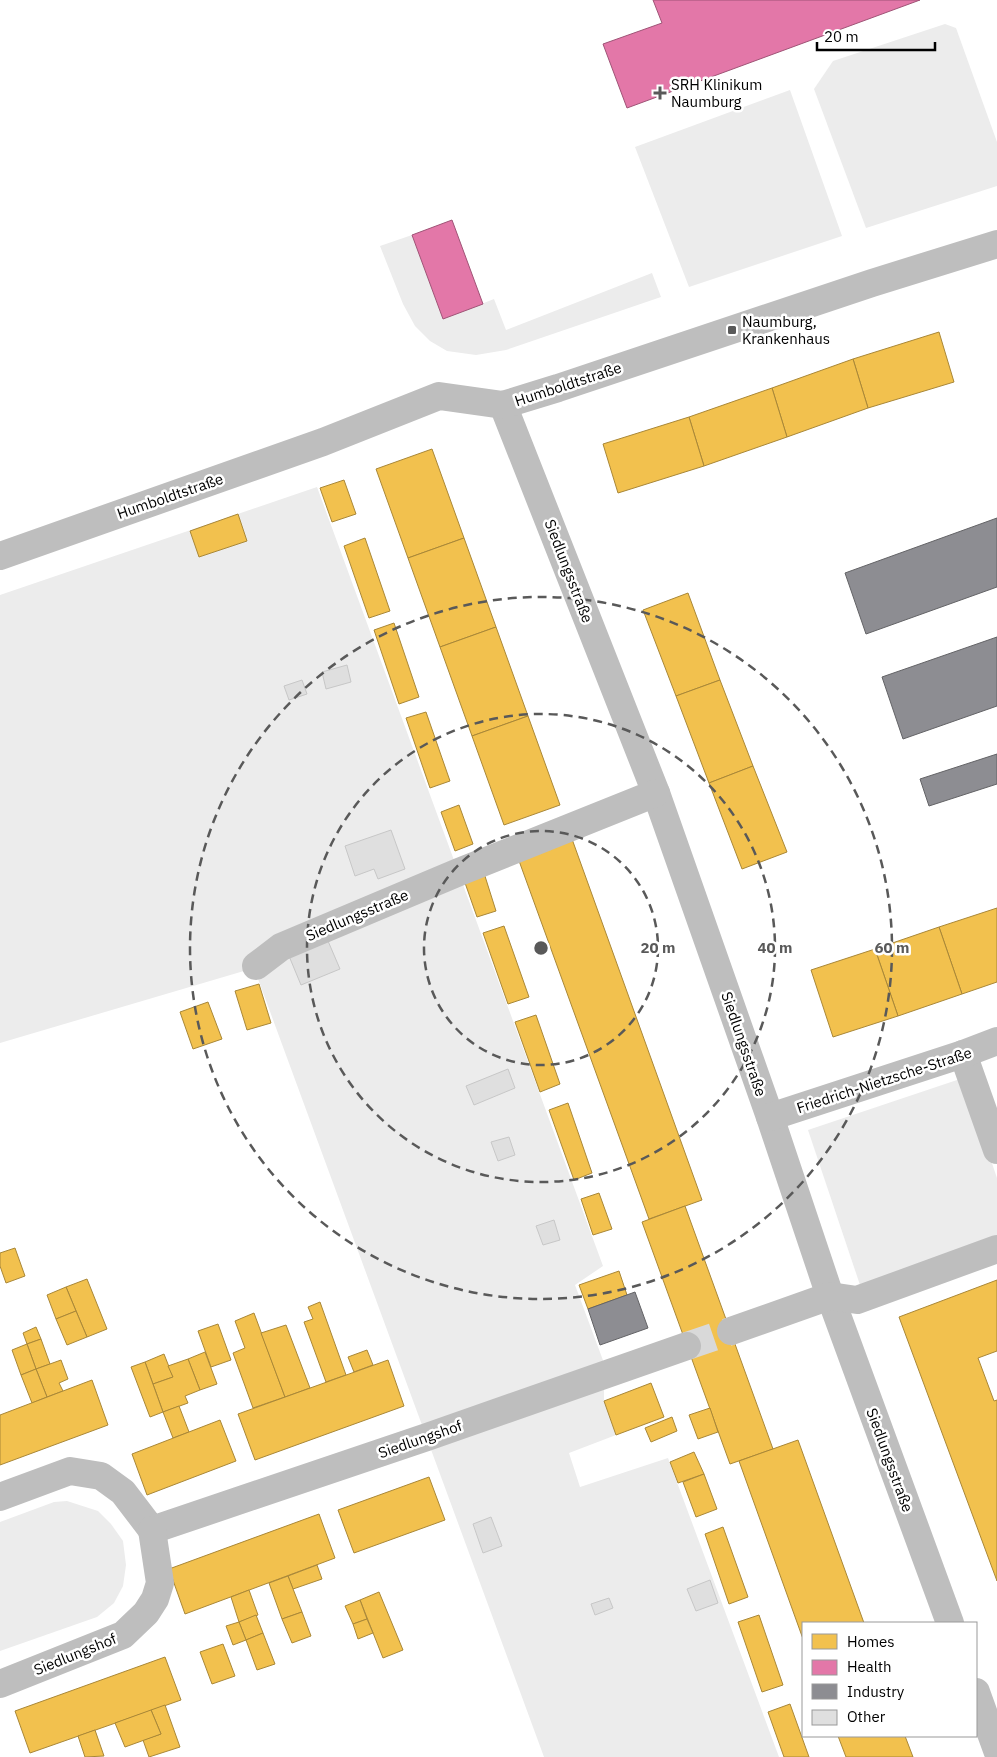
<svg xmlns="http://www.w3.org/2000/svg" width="997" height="1757" font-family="'IBM Plex Sans',sans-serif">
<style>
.green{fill:#ececec}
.homes{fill:#f2c14e;stroke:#a98737}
.health{fill:#e377a8;stroke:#9f5376}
.industry{fill:#8d8d92;stroke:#636366}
.building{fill:#dfdfdf;stroke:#c7c7c7}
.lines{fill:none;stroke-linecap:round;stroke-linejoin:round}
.minor-tunnel{stroke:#d9d9d9;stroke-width:28;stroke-dasharray:28 14;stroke-linecap:butt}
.minor{stroke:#bebebe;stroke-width:28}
.ring{fill:none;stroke:#595959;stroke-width:2.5;stroke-dasharray:9 6}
.poi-dot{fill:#595959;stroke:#fff;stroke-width:2}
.labels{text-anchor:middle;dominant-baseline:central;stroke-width:5;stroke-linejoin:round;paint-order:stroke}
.poi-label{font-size:15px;fill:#000;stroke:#fff;text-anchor:start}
.street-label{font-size:15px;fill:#000;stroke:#fff}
.centre{fill:#595959;stroke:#fff;stroke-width:2.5}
.ring-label{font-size:15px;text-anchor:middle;font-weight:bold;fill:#595959;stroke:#fff;stroke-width:5;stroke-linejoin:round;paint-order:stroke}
</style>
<rect width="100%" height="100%" fill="#fff"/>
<g class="green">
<polygon points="945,24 956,28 997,142 997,186 866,228 814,89 833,61"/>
<polygon points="790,90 842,236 689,287 635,147"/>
<polygon points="412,235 443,319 494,299 506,330 652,273 661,297 506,350 476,355 447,351 430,341 415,326 403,304 380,246"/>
<polygon points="317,487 603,1266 575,1285 604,1363 604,1401 616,1435 569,1453 580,1487 668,1458 779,1757 544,1757 254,968 0,1043 0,595"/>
<polygon points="963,1078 997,1178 997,1239 860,1285 808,1130"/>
<polygon points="67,1501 98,1511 111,1524 123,1541 126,1565 123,1586 114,1603 97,1617 0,1651 0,1522 54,1502"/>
</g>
<g class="homes">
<polygon points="939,332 954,382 868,408 853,359"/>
<polygon points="853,359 868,408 787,437 772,388"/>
<polygon points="772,388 787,437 704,466 689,417"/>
<polygon points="689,417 704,466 618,493 603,444"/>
<polygon points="432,449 464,538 408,558 376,469"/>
<polygon points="344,480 356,514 332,522 320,488"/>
<polygon points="238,514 247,541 199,557 190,531"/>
<polygon points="365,538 390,611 369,618 344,546"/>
<polygon points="464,538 496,627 440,647 408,558"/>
<polygon points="688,593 720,680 676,696 643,610"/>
<polygon points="394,623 419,697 399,704 374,630"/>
<polygon points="496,627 528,716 472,736 440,647"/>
<polygon points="720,680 753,766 709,783 676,696"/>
<polygon points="426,712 450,781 430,788 406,718"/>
<polygon points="528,716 560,805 504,825 472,736"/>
<polygon points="753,766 787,852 742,869 709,783"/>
<polygon points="459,805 473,844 455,851 441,812"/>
<polygon points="572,839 702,1200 649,1219 518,858"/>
<polygon points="484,873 496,911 477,917 464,880"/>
<polygon points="997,908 997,982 962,994 939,927"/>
<polygon points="504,926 529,997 508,1004 483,933"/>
<polygon points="939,927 962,994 898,1016 875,949"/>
<polygon points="875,949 898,1016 833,1037 811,970"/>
<polygon points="259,984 271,1023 247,1030 235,991"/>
<polygon points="208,1002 222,1039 193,1049 180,1012"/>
<polygon points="536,1015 560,1084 540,1092 515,1022"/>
<polygon points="568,1103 592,1173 574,1180 549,1110"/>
<polygon points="599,1193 612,1229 593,1235 581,1199"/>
<polygon points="685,1206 773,1449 730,1464 642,1222"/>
<polygon points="15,1248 25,1276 6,1283 0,1266 0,1253"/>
<polygon points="619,1271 627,1295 588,1309 579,1285"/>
<polygon points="87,1279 107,1329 87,1337 66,1287"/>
<polygon points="997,1280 997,1351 978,1358 994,1401 997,1400 997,1581 899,1317"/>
<polygon points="66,1287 76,1311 56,1319 47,1295"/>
<polygon points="320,1302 346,1375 326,1382 304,1322 313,1319 308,1307"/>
<polygon points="76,1311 87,1337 67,1345 56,1319"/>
<polygon points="254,1313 285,1397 253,1408 233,1353 245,1348 235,1321"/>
<polygon points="218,1324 231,1360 211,1367 198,1331"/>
<polygon points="286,1325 310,1388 285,1397 261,1333"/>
<polygon points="36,1327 41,1339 27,1344 23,1333"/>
<polygon points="41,1339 50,1364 36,1369 27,1344"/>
<polygon points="27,1344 36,1369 21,1375 12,1350"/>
<polygon points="367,1350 373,1365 354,1372 348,1357"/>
<polygon points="205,1352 217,1384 200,1390 188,1359"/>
<polygon points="164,1354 173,1377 153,1384 145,1362"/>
<polygon points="188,1359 200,1390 185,1396 188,1403 163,1412 153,1384 173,1377 168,1366"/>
<polygon points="61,1360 68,1379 59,1383 63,1391 47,1397 36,1369"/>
<polygon points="388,1360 404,1406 255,1460 238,1414"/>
<polygon points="145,1362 163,1412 150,1417 131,1367"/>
<polygon points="36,1369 47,1397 32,1403 21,1375"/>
<polygon points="92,1380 108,1425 0,1465 0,1415"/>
<polygon points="651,1383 664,1417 616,1435 604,1401"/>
<polygon points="179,1406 189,1432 173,1438 163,1412"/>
<polygon points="710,1408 718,1432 698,1439 689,1415"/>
<polygon points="672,1417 677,1431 651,1442 645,1428"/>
<polygon points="220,1420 236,1461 147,1495 132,1454"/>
<polygon points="798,1440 864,1623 803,1623 803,1639 739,1461"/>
<polygon points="694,1452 704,1474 678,1483 670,1462"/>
<polygon points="704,1474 717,1509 696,1517 683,1482"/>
<polygon points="429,1477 445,1520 354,1553 338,1510"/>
<polygon points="319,1514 335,1558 185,1614 169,1569"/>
<polygon points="723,1527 748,1597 729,1604 705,1534"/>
<polygon points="317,1565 322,1579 293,1589 288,1576"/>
<polygon points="288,1576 302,1612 282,1619 269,1583"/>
<polygon points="249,1590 258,1615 239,1622 231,1597"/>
<polygon points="379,1592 403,1650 383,1658 360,1600"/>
<polygon points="360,1600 367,1619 353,1624 345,1606"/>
<polygon points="302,1612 311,1636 292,1643 282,1619"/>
<polygon points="256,1615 263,1633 246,1640 239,1622"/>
<polygon points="759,1615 783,1685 762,1692 738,1622"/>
<polygon points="367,1619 373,1633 358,1639 353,1624"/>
<polygon points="239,1622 246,1640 233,1645 226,1626"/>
<polygon points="263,1633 275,1664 257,1670 246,1640"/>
<polygon points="223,1644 235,1676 212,1684 200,1652"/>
<polygon points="165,1657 181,1700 30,1753 15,1711"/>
<polygon points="790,1704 809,1757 784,1757 768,1712"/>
<polygon points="165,1705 180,1747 149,1757 143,1740 161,1734 151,1710"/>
<polygon points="151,1710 161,1734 125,1747 115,1723"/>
<polygon points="95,1730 104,1756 85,1757 78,1736"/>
<polygon points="838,1736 905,1736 913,1757 846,1757"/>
</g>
<g class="health">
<polygon points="653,0 920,0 627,108 603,44 662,23"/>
<polygon points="452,220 483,304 443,319 412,235"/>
</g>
<g class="industry">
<polygon points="997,518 997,587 866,634 845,573"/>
<polygon points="997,637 997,706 903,739 882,677"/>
<polygon points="997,754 997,784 929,806 920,779"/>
<polygon points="635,1292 648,1328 600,1345 588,1309"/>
</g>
<g class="building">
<polygon points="347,665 351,682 326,689 322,672"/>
<polygon points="302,680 307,694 289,700 284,686"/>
<polygon points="391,830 405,869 378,879 374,869 355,876 345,846"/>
<polygon points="328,941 340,969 301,985 289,956"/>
<polygon points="508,1069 515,1088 474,1105 466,1086"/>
<polygon points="509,1137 515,1155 498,1161 491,1142"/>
<polygon points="554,1220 560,1240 543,1245 536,1226"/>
<polygon points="491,1517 502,1546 483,1553 473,1524"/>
<polygon points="710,1580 718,1603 696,1611 687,1589"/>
<polygon points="609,1598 613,1608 595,1615 591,1604"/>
</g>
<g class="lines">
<polyline class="minor-tunnel" points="687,1346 731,1331"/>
<g class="minor">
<polyline points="503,405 656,793 770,1117 830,1296 950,1623"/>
<polyline points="0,556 323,442 439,396 503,405 558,388 872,283 997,244"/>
<polyline points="256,966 281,947 459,872 656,793"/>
<polyline points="963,1054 997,1150"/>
<polyline points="770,1117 963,1054 997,1041"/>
<polyline points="731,1331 830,1296 857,1300 997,1249"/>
<polyline points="0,1497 70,1471 101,1476 123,1492 152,1530 427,1437 687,1346"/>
<polyline points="0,1684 123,1635 146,1613 155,1599 160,1583 152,1530"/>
<polyline points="976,1692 997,1750"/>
</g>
</g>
<g class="ring">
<circle cx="541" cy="948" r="117"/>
<circle cx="541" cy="948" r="234"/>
<circle cx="541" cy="948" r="351"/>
</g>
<g class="poi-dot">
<path d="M657.5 85.5h5v5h5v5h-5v5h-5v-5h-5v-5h5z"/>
<rect x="727" y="325" width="10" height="10" rx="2.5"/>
</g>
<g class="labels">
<g class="poi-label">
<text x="671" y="84">SRH Klinikum<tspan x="671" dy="17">Naumburg</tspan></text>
<text x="742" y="321">Naumburg,<tspan x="742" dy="17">Krankenhaus</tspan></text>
</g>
<g class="street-label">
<text transform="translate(568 384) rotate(-18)">Humboldtstraße</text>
<text transform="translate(170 496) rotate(-19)">Humboldtstraße</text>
<text transform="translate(569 571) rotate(69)">Siedlungsstraße</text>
<text transform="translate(357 915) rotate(-23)">Siedlungsstraße</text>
<text transform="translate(744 1044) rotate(71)">Siedlungsstraße</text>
<text transform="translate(884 1080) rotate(-18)">Friedrich-Nietzsche-Straße</text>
<text transform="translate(420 1439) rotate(-19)">Siedlungshof</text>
<text transform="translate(890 1460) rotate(70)">Siedlungsstraße</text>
<text transform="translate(75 1654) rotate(-22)">Siedlungshof</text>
</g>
</g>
<circle cx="541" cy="948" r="8" class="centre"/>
<g class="ring-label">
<text x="658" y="953">20 m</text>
<text x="775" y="953">40 m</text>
<text x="892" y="953">60 m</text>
</g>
<rect x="802" y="1622" width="175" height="115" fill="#ffffff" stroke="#999999"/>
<rect x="812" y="1634" width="25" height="15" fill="#f2c14e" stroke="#999999"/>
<text x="847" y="1647" font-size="15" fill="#000000">Homes</text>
<rect x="812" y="1660" width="25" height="15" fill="#e377a8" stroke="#999999"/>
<text x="847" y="1672" font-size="15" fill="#000000">Health</text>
<rect x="812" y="1684" width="25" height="15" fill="#8d8d92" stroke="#999999"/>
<text x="847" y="1697" font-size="15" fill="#000000">Industry</text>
<rect x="812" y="1710" width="25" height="15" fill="#dfdfdf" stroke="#999999"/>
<text x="847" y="1722" font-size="15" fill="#000000">Other</text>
<path d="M817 42v8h118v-8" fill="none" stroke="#000000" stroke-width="2.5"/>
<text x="824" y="42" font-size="15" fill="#000000" stroke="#ffffff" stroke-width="4" paint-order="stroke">20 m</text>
</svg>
